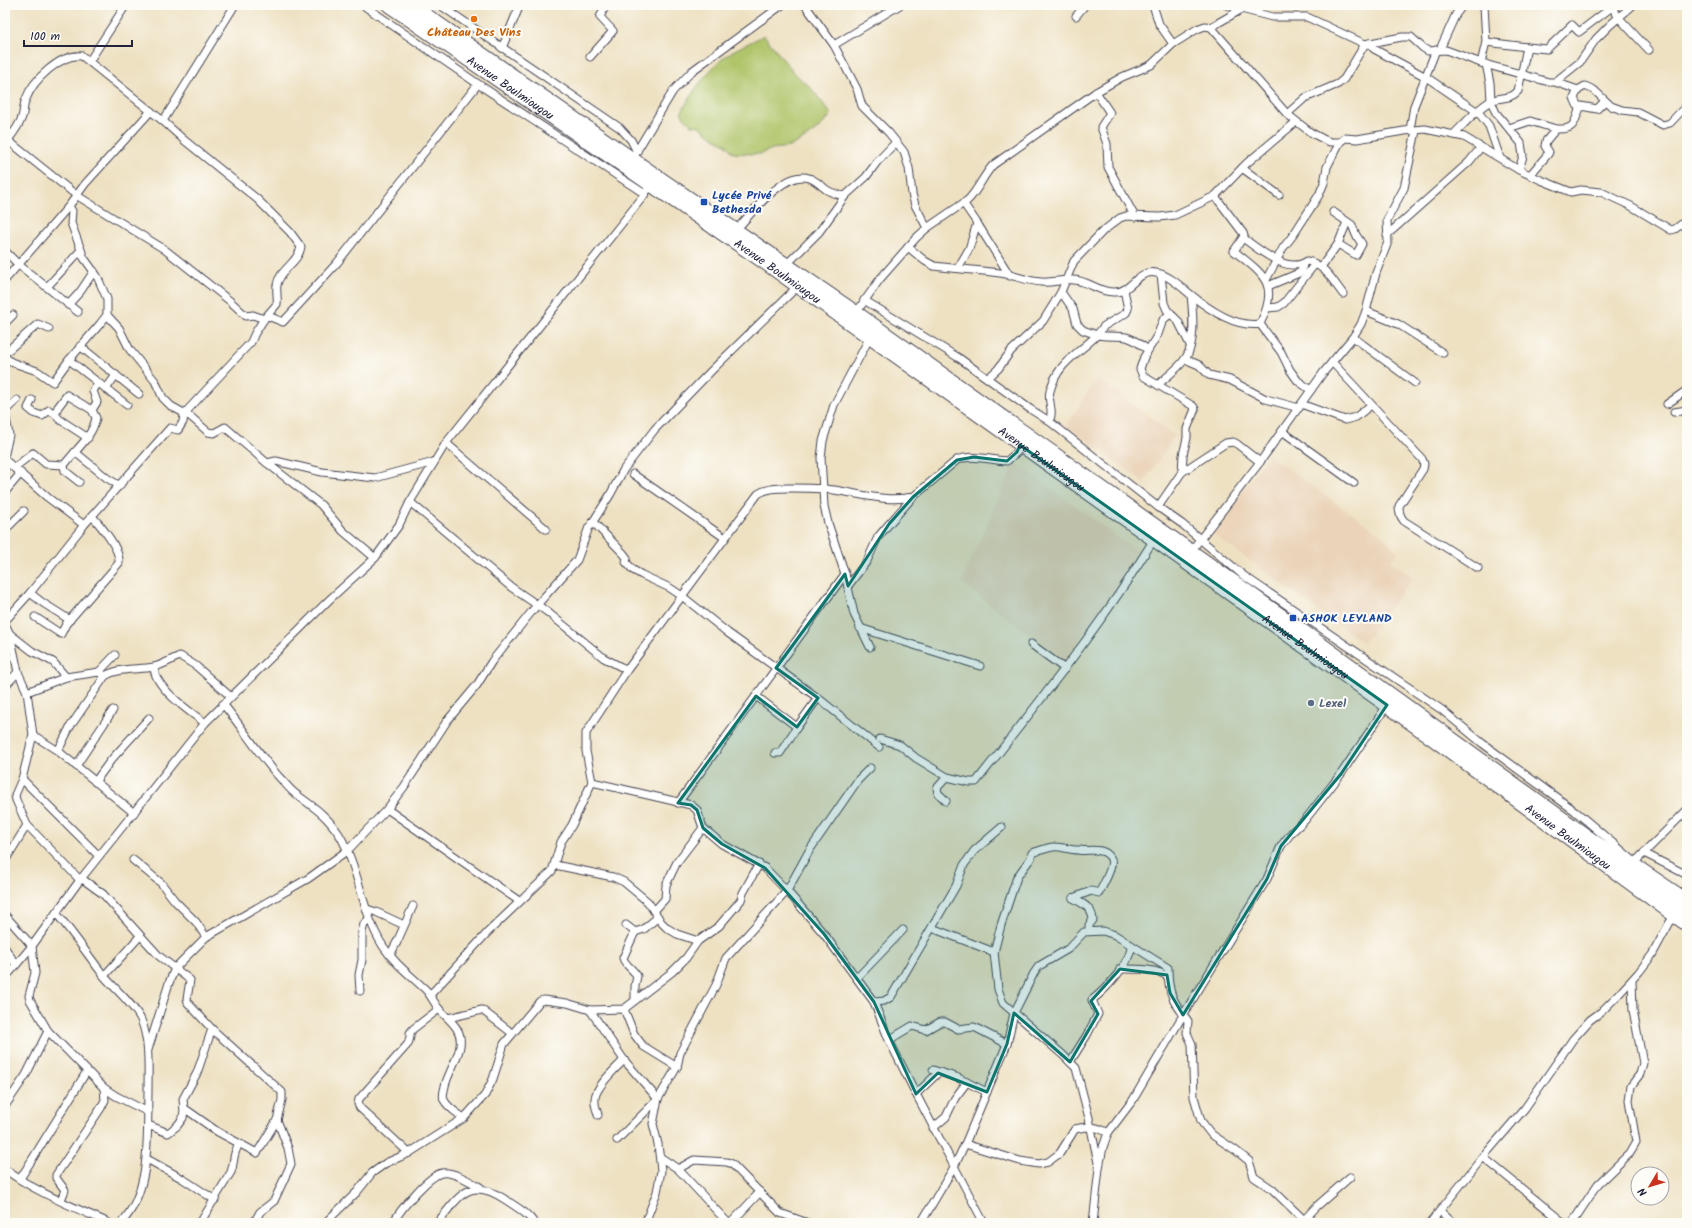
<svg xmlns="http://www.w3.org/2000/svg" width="1692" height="1228" font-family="Kalam,sans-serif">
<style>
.built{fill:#ead3b8}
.green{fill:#b0c56a;stroke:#697452}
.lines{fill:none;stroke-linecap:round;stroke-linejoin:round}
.street-casing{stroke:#413f4f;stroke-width:9}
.highway-casing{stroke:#413f4f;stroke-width:16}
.street{stroke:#fff;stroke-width:7}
.highway{stroke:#fff;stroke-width:14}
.marked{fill:#0f766e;fill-opacity:0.2;stroke:#0f766e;stroke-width:3;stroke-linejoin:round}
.food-dot{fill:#e8710a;stroke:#fdfcf7;stroke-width:1.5}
.transit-dot{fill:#1a4fb4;stroke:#fdfcf7;stroke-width:1.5}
.service-dot{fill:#5c6f8a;stroke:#fdfcf7;stroke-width:1.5}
.labels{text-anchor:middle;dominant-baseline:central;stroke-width:4;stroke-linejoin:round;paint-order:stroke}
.food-label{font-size:12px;font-weight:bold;fill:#c56008;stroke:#fdfcf7}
.street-label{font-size:12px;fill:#22223b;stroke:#fdfcf7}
.transit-label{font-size:12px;font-weight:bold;fill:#164399;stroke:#fdfcf7;text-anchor:start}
.service-label{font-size:12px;font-weight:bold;fill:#4e5e75;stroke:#fdfcf7;text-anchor:start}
</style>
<rect width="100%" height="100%" fill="#fdfcf7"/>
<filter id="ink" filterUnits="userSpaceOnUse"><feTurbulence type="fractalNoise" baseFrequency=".025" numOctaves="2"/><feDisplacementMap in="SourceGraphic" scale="8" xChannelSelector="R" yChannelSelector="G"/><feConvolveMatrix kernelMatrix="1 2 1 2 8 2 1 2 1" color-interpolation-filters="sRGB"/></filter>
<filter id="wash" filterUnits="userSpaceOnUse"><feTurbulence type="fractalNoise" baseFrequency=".012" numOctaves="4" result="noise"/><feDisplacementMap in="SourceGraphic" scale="16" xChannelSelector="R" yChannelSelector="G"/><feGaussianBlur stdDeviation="0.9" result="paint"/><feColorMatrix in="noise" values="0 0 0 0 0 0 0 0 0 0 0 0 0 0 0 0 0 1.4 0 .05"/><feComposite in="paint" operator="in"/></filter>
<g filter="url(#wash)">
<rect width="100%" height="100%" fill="#eee1c2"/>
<g class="built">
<polygon points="1097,378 1175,436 1144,482 1066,426"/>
<polygon points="1268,455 1383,536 1398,552 1391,561 1413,577 1363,643 1213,534"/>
<polygon points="1015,462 1142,555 1065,662 961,582"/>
</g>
<path class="green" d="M764 35 793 72 811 88 828 110 831 115 819 128 807 137 789 147 772 149 761 154H750L733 153 726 144 714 138 699 126 691 125 681 113C693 90 711 65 733 51 743 45 754 41 764 35Z"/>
</g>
<g filter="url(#ink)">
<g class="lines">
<g class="street-casing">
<g id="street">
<polyline points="363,5 478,84 645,194"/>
<polyline points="440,5 620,128 631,140 637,152"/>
<polyline points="805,5 834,45 857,89 862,106 889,133 904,152 909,168 912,194 915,205 927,228"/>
<polyline points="1153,5 1159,24 1173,44"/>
<polyline points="1226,5 1272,17 1307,17 1365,44 1402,37 1411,37 1423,48 1428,51 1446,50 1481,63 1549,82 1555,82 1580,62 1596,39 1610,25 1633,5"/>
<polyline points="1611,5 1619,18 1649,50"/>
<polyline points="1076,16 1085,5"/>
<polyline points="1211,27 1287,114 1310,132 1325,140 1330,142 1340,142 1345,138 1357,139 1404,131 1425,129 1464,137 1519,170 1541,180 1571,192 1581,190 1601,192 1631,206 1671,230 1675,229 1687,220"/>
<polyline points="1486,42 1527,47"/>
<polyline points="1369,43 1374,49 1426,77 1479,113 1489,126 1500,158"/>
<polyline points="834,45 900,5"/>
<polyline points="502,48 520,5"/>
<polyline points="1440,49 1456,14 1463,5"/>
<polyline points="590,57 613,31 600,17 604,9 599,5"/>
<polyline points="90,60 126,5"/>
<polyline points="1481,63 1486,42 1484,5"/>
<polyline points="1486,64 1490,83 1491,101 1496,113 1521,143 1523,156 1519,170"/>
<polyline points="1555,82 1578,90 1585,86 1594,90 1611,106 1622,110 1638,112 1663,125 1670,123 1687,105"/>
<polyline points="1578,90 1574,98 1579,109"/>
<polyline points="1096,92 1110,113 1101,127 1107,144 1108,167 1135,217"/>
<polyline points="1287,114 1305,98 1338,84 1344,79 1365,44"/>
<polyline points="163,121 235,5"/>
<polyline points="1509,128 1530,121 1556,129"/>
<polyline points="1410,130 1414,106 1436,50"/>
<path d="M1454 134C1465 123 1476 110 1489 102 1499 96 1509 101 1518 91L1527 47 1547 49 1572 25 1579 32 1612 7"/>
<polyline points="5,138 76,195 164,249 230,301 246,316 253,315 264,319"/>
<path d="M5 144C11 136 19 127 22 117 24 112 23 105 26 99 33 80 61 53 82 56L163 121 184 140 257 199 290 232 301 247C299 262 279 270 277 285 276 291 278 298 277 304L264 319 255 333 251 342 184 414 183 422 178 430 170 428 84 525 30 593 5 621"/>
<polyline points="635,154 673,91 692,71 782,5"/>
<polyline points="1242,168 1279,195"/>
<path d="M1530 175 1548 154 1549 152 1545 146 1546 141 1556 129C1578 130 1573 121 1581 106L1597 109 1605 101"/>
<path d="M1215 196 1243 233 1244 236 1234 251C1264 275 1280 284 1260 324"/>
<polyline points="964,204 977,223"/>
<polyline points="69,206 72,211 71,223 84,258 97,276 107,299 107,315 119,328 130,350 155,381 163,398 171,406 191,417 208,432 214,433 225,427 267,463 321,505 343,531 375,558"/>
<polyline points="1333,212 1352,225 1356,235 1362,244 1356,255 1338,244"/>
<path d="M736 230C751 214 784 170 809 178 816 180 821 186 827 190 832 193 839 195 845 196L866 177 877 162 896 142"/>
<polyline points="1387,235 1469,162 1481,147"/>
<path d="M1243 238C1259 249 1287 275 1307 261 1324 264 1333 281 1343 294"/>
<path d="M908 247 925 261 934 266C956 269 978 270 1000 273 1014 275 1027 281 1041 282 1053 283 1063 279 1074 280 1089 281 1100 293 1115 292 1132 292 1137 269 1156 273 1169 275 1180 286 1190 294 1207 308 1236 328 1260 324L1281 352 1290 370 1298 381 1311 390"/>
<polyline points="5,251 19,265 78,312"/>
<polyline points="786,265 819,232 845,196"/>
<polyline points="1321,267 1338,244 1347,222"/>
<polyline points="958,268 969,249 977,223 1010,276"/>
<polyline points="1161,274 1164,303 1167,310 1178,321 1190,345"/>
<polyline points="5,280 69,206 85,184 151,111"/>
<polyline points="1266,280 1283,248 1294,234 1319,195 1324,183 1327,167 1340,142"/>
<polyline points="1268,286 1299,273 1302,270 1303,264"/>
<polyline points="47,287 81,250"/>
<polyline points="1061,292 1073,309 1077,324 1083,330 1097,335 1104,326 1126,313 1128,309 1124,290"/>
<polyline points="864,300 959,358 1030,409 1049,421 1158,507 1182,524 1244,576 1442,710 1482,743 1575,811 1635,862 1687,897"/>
<polyline points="68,305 80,292 94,271"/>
<polyline points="1268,308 1278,307 1284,303 1315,264"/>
<polyline points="1366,311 1398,324 1443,353"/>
<path d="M856 313 880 279 916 238 927 228 968 200C978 190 983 176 993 165L1096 92 1122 77 1151 65 1173 44 1197 29 1205 26 1211 27 1242 9"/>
<polyline points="1171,313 1163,320 1158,334 1144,357 1140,369 1143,376 1193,406 1195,409 1187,429 1187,438 1183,455 1182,472"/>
<polyline points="268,316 283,322 337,263 478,84"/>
<polyline points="5,323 13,315"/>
<polyline points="1353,337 1415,383"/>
<polyline points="80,346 139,394"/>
<polyline points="5,353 38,324 49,329"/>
<polyline points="5,357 11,362 37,371 53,382 69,360 100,324 107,315"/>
<polyline points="1185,359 1199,365 1209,375 1230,380 1266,399 1299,408"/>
<polyline points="69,360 127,405"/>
<path d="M1332 362 1422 459 1424 464 1423 469 1399 506C1399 513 1400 516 1404 521L1478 568"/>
<polyline points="988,378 998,369 1011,351 1043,321 1061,292 1074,261 1103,231 1120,218 1126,216 1160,217 1175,215 1215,196 1247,163 1296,122"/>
<path d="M1158 385C1167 376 1178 369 1185 359 1196 344 1193 313 1191 295"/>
<polyline points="106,389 116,375"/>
<polyline points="32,400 28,408 34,413 42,416 49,410 51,412 55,412"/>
<polyline points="1301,404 1345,420 1356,417 1371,405"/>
<polyline points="1667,404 1687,390"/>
<polyline points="92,410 97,402 93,391 98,383"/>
<polyline points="1674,412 1687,410"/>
<path d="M1049 421C1055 411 1047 402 1050 391 1058 362 1077 355 1097 335 1124 339 1123 330 1148 350"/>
<polyline points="1282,431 1354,483"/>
<path d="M88 438 59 419 55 414 58 407 67 395 92 410 96 418C93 432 85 441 75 452L107 478 120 486"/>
<polyline points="446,443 546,529"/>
<polyline points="5,453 9,435 5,413 7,409 17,400"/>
<polyline points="5,460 47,497 84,525"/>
<polyline points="267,463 276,461 322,472 375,478 434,462"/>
<polyline points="64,465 65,471 79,482"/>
<polyline points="15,467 33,453 46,464 64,465 75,452"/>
<polyline points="633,474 725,538"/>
<polyline points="5,492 21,473"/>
<polyline points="410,502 511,587 546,611 604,658 627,670"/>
<polyline points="1158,507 1182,472 1226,443 1233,442 1237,444 1260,462"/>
<polyline points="5,525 7,527 9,526 24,511"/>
<polyline points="591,525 610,495 624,469 655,429 711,371 798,286"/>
<polyline points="1191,551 1260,462 1323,373 1353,337 1361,324 1366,311 1376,273 1388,242 1387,220 1404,188 1416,131"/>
<path d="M848 586 867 561 878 537 889 524 913 497 957 460C973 454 990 460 1007 461L1017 452 1020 445"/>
<polyline points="30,593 43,603 70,620"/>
<path d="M35 617 61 634 66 624 119 563C121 550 101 526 92 516"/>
<polyline points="5,624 10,634 18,672 27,692 33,735 58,751 134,813"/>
<polyline points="860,628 980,666"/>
<polyline points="10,634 32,651 53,662 66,677"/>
<polyline points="1031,644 1065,669"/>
<polyline points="870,647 854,614 845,574 828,523 824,506 821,458 823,441 834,405 870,337"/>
<path d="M154 667C154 687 189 711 205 723"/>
<polyline points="99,672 115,655"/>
<polyline points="5,686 18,672"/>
<path d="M27 692 66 677 99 672 105 676C120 667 137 670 154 667 163 665 172 659 180 656L196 666 230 696"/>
<polyline points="756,696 797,727 780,753 775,753"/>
<path d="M223 704C243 728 259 755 280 778 286 784 291 791 297 795 315 808 326 815 339 834 360 869 361 912 383 946 395 964 409 974 425 989 431 995 434 1003 439 1009 445 1016 452 1021 457 1029 468 1047 449 1068 445 1086 444 1091 442 1095 444 1100 448 1108 457 1113 464 1118"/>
<polyline points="797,727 818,698"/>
<polyline points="33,735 22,779 15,795 16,800 27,825 80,880"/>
<path d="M880 739 900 745 916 758 947 777 969 782H976C1038 703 1102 625 1154 539"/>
<polyline points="58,751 70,727 105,676"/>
<polyline points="76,766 113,710"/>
<polyline points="870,768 858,780 809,851 787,891 824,934 874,1002 889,1040 916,1094 984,1223"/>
<polyline points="22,779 99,856"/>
<polyline points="95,782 111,760 149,718"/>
<polyline points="592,782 691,805 697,810 703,828 722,844 765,868 787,891 726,958 716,985 680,1053 677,1067 658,1099 653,1124 658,1144 661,1171 657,1192 645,1223"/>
<polyline points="946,801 938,793 937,788 947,777"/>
<polyline points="678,803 845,574"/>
<polyline points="387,809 519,901"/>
<polyline points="1644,853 1687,875"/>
<polyline points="133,860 161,883 175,901 196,922 206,937"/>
<polyline points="5,861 27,825"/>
<polyline points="555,865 613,877 624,882 648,902 661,922 667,928 677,934 698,941"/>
<polyline points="1632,865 1687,810"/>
<polyline points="81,878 103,894 159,956 190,980 187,999 188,1003 212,1029 282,1092 282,1100 277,1120 257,1153 218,1132 184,1108"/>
<path d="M1073 898 1091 891 1099 893C1102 887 1114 866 1111 859 1105 846 1088 852 1078 850 1069 850 1061 846 1053 847 1046 848 1039 851 1032 853L1031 858 1017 877 1001 925 994 952 998 989 1003 1003 1063 1055 1076 1068 1089 1118 1098 1163"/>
<path d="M1073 898C1083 904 1092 907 1093 920L1089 925V931"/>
<polyline points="367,909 376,912 404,925"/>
<polyline points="654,911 665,899 666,885 677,862 703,828"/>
<path d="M56 913C73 933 88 955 104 976 114 988 136 1007 141 1020 150 1041 148 1069 148 1092 147 1133 152 1191 121 1223"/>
<polyline points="5,915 32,946 35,973 29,996 30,1000 48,1031 104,1088 116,1096 148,1112"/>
<polyline points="626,925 635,932 644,929 658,917"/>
<polyline points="932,928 994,952"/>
<polyline points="5,948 16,965"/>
<polyline points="390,955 397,942 413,906"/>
<path d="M1120 969C1133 969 1158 968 1168 977"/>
<polyline points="104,976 140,936"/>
<polyline points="5,978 32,946 80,880 205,723 330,599 375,558 399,525 410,502 446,443 642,198 652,183"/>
<polyline points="857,978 903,930"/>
<polyline points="360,991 359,975 362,960 362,932 364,924 369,919"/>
<path d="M430 995 488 932 552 871 561 842 572 825 592 782 586 751V733L627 670 758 494C769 487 781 488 794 488 809 488 825 488 840 491 864 495 888 502 913 497"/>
<path d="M635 1000V986L637 976C633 969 625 965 623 958L635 932"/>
<polyline points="874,1002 884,1001 891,997 956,886 964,865 974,851 1002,827"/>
<polyline points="624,1009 634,1034 643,1046 677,1067"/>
<polyline points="590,1010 624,1060 658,1099 617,1140"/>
<polyline points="448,1018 482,1010 512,1033"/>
<polyline points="889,1040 912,1026 926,1030 940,1022 945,1022 958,1029 974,1027 1007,1044"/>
<polyline points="148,1050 169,983 175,968 206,937 309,878 348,850 387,809 404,787 447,721 477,685 492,661 537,605 577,560 589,527 591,525 596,525 624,554 627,558 626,562 633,570 642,575 670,588 682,596 728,633 818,698 879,747"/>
<path d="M1070 1062 1087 1035 1098 1014 1092 1000C1105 990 1132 962 1131 945"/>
<polyline points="933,1070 956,1077 987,1092"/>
<polyline points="916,1094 938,1073"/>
<polyline points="5,1106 26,1075 48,1031"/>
<path d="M598 1115C597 1110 594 1105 595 1099 595 1087 615 1069 624 1060"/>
<polyline points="148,1125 168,1133 177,1126 183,1118 184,1110 183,1099 197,1073 212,1029"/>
<polyline points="933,1128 946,1117 955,1098 967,1082"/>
<path d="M965 1144 1020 1161 1039 1164 1048 1162 1060 1153 1075 1129C1088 1126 1097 1126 1108 1133"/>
<polyline points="409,1153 360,1108 358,1104 359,1099 408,1044 410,1037 410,1033 413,1029 439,1009"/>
<polyline points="660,1157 678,1169 728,1223"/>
<polyline points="1483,1157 1564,1223"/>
<polyline points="147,1159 183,1179 215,1200"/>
<path d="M5 1169C31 1190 78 1209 109 1223"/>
<polyline points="678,1169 694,1160 727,1162 732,1164 780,1213 808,1223"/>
<polyline points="20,1179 87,1071"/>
<polyline points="61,1200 65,1190 56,1178 56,1175 101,1108 105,1100 104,1088"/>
<polyline points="1440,1211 1453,1223"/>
<path d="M200 1223 231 1172C235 1161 232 1155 239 1144"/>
<polyline points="254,1223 260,1212 274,1201 291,1164 288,1148 277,1120"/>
<polyline points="325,1223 357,1192 372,1173 386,1163 409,1153 464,1118 485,1095 493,1079 504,1044 540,1001 544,1000 567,1003 590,1010 624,1009 672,972 686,958 698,941 719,926 741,900 743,893 759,864"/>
<path d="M393 1223C399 1211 429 1175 442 1173 453 1171 471 1182 480 1187"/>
<path d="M437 1223C460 1196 469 1175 506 1200 516 1207 527 1212 534 1223"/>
<polyline points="731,1223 760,1192"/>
<path d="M921 1223 954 1167 965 1144 1007 1044 1014 1013 1034 973 1039 966 1068 949 1084 932 1103 931 1115 935 1168 968C1168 994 1173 1001 1188 1021L1187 1033 1192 1044 1194 1097 1201 1121 1211 1134 1235 1150 1249 1161 1254 1177 1272 1189 1304 1220 1317 1206 1350 1177"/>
<polyline points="1093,1223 1099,1168 1103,1147 1108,1133 1133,1100 1183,1015 1267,879 1281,846 1292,832 1305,820 1341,774 1388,704"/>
<polyline points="1430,1223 1483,1157 1525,1108 1573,1039 1590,1020 1601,1012 1618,995 1639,972 1652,955 1670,922 1676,917"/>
<polyline points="1572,1223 1598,1184 1629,1154 1636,1142 1629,1100 1631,1086 1640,1074 1643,1063 1633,1010 1632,981"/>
</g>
</g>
<g class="highway-casing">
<g id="highway">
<path id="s1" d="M389 5 763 261 1387 705 1687 924"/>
<polyline points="411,5 656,176 856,313 1291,623 1687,909"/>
</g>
</g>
<use href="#street" class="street"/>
<use href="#highway" class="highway"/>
</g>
</g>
<path class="marked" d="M1020 445 1387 705 1341 774 1281 846 1267 879 1183 1015 1170 993 1167 975 1120 969 1091 1001 1098 1014 1070 1062 1014 1013 1007 1044 987 1092 938 1073 916 1094 874 1002 824 934 765 868 722 844 703 828 697 810 691 805 678 803 756 696 797 727 818 698 776 668 845 574 848 586 889 524 913 497 957 460 974 457 1007 461 1017 452Z"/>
<circle class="food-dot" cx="474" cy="19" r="4"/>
<g class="transit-dot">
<rect x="700" y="198" width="8" height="8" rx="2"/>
<rect x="1289" y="614" width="8" height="8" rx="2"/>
</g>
<circle class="service-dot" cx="1311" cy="703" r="4"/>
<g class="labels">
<g class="food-label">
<text x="474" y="32">Château Des Vins</text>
</g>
<g class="street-label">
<text stroke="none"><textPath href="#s1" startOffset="147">Avenue Boulmiougou</textPath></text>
<text stroke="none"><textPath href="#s1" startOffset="471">Avenue Boulmiougou</textPath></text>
<text stroke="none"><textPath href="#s1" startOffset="795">Avenue Boulmiougou</textPath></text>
<text stroke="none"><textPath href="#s1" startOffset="1119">Avenue Boulmiougou</textPath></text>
<text stroke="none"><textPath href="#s1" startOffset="1443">Avenue Boulmiougou</textPath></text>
</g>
<g class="transit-label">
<text x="712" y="195">Lycée Privé<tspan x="712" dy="14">Bethesda</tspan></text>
<text x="1301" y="618">ASHOK LEYLAND</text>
</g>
<g class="service-label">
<text x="1319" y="703">Lexel</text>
</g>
</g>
<rect width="1692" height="1228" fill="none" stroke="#fdfcf7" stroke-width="20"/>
<g transform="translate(1650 1186) rotate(232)"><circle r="19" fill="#fdfcf7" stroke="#a5a5ac"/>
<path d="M0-3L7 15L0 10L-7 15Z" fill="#c8321e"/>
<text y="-6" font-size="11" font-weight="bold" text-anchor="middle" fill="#22223b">N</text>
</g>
<path d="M24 40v6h108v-6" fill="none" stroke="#22223b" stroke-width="2"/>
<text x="30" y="40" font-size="12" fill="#22223b" stroke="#fdfcf7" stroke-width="3" paint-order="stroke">100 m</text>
</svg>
